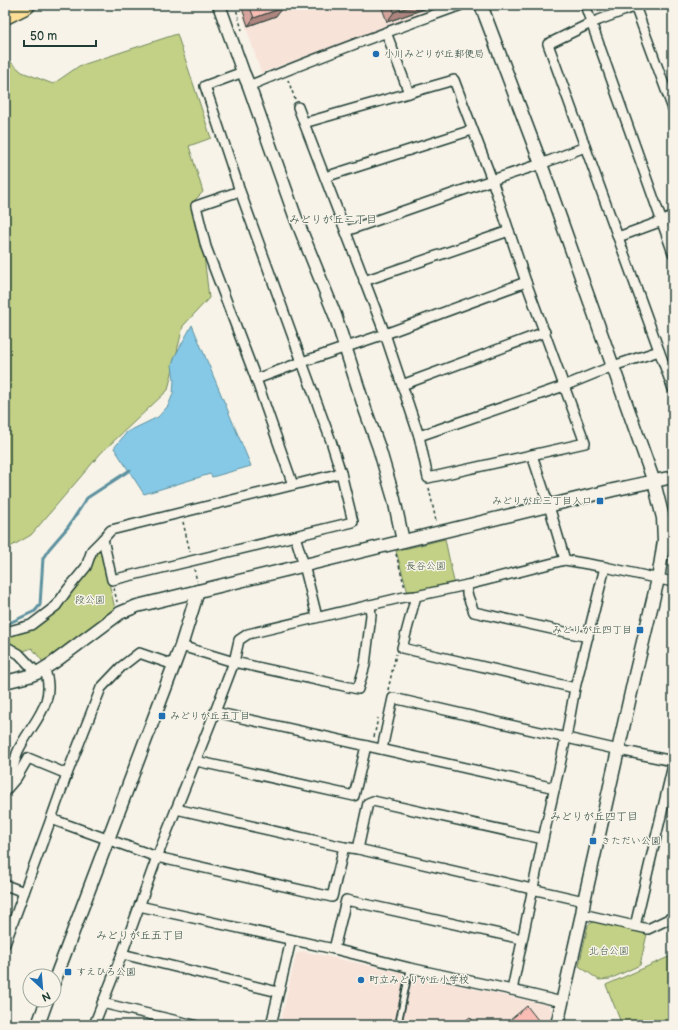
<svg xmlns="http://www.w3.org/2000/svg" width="678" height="1030" font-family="'Balsamiq Sans','Klee One',sans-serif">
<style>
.built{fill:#f8e3d9}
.green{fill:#c3d186;stroke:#71875d}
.water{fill:#86c9e7;stroke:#5d919f}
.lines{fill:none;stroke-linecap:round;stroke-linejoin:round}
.stream{stroke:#5d919f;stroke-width:3}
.lane-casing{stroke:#1f3d34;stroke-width:8}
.street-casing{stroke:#1f3d34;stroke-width:12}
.secondary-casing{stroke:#1f3d34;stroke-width:15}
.highway-casing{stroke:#1f3d34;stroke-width:19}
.path{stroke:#1f3d34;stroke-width:1.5;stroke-dasharray:3 3;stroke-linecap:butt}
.lane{stroke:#f7f3e8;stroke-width:4.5}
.street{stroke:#f7f3e8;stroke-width:9}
.secondary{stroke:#f7f3e8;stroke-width:12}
.highway{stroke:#fdde96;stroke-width:16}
.wall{fill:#d6a39d;stroke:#1f3d34}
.shaded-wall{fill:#ae847f;stroke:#1f3d34}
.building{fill:#f9bdb6;stroke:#1f3d34}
.poi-dot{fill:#1f6fb2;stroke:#f7f3e8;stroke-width:1.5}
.labels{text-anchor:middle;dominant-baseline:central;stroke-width:3;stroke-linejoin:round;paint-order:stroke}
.poi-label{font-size:10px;fill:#1f3d34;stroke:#f7f3e8;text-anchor:start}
.park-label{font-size:10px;fill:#405b44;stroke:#f7f3e8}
.neighbourhood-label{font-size:11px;fill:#1f3d34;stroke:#f7f3e8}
</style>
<rect width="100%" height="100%" fill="#f7f3e8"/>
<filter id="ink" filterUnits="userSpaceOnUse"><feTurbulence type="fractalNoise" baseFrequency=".025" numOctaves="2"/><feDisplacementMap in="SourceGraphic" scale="8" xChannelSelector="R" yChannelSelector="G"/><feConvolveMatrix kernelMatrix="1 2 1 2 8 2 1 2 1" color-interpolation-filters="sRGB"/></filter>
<g filter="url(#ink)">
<g class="built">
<polygon points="239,5 443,5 261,73"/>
<polygon points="303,951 548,1005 552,1011 548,1025 280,1025 296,954"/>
</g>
<g class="green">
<polygon points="177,34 211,138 189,146 203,192 192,203 203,247 209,298 183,326 168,390 101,453 31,535 5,550 5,435 10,411 5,407 5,57 22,72 53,84 79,66"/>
<polygon points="445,539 454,582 414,592 408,593 396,551"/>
<polygon points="96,548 102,552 115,609 43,662 32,648 21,652 5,643 5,635 58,609"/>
<polygon points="595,921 647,934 640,965 610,979 599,980 579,966 588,925"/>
<polygon points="673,955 673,1025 622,1025 606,985"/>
</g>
<polygon class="water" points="192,325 251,466 212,477 210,474 144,494 114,448 127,432 158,417 168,406 173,394 174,380 172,365 175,356"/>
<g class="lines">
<polyline class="stream" points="5,625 35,611 40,605 43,558 49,549 68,527 87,498 130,470"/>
<g class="lane-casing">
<polyline id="lane" points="398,1025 410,968"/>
</g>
<g class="street-casing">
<g id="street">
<polyline points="585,5 673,253"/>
<polyline points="639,5 591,23 548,44 673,389"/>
<polyline points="635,6 673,109"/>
<polyline points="386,32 409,93"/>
<path d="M249 86C319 56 390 31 461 5"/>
<polyline points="298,107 304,123 385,334 419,436 428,478 585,443 526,282 492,180 454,80 304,123"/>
<polyline points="325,177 472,130"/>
<polyline points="240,191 196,206 206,247 256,379 293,485 111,530 103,539 112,580 353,522 341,473 331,441 302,362 240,191 205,86 243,72"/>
<polyline points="346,231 492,180 541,164 585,147"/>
<polyline points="618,237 673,217"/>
<polyline points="364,281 509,231"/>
<polyline points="256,379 302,362 385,334 526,282"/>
<polyline points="402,385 545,332"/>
<polyline points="419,436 564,386 613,366 659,351"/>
<polyline points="532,455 549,506 565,560"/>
<polyline points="293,485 341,473"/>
<polyline points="295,536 304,565 317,617"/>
<polyline points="467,585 467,594 474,612 588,637"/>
<polyline points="416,596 402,648 575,688"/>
<polyline points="5,633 13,630 31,625 56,606 68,589 86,567 92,550 103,539"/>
<polyline points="5,646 19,654 37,673"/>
<polyline points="181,646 234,662 358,689 365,665 371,615 370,605"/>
<polyline points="215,712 555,788"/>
<polyline points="382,749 393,698 619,750 673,761"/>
<polyline points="196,761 354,796 366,746"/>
<path d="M5 779C7 777 10 775 11 772 15 765 15 756 19 749 33 721 58 702 44 668"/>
<polyline points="5,791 17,777 28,758 67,774"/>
<polyline points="176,809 344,847 358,849 584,901"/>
<polyline points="51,819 157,857 332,897 344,847"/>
<polyline points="358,849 368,803 373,801 543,839"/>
<polyline points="5,885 24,892"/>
<polyline points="139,906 334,949 410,968 512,990 562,1002"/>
<polyline points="582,914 648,929 673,917"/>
<polyline points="635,926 673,765"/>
<polyline points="5,944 51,819 67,774 101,688 121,667 139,653 174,665"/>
<polyline points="334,949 346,900 522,939"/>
<polyline points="122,954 278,992"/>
<polyline points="512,990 543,839 566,738 575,688 605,567"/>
<polyline points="102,1003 194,1025"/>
<polyline points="94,1025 122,954 157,857 215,712 234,662 239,640 248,634 404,597 416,596 467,585 565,560 605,567 673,582"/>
<polyline points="271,1025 291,940"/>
</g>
</g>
<g class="secondary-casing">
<g id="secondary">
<polyline points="219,5 243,72 249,86 295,216 335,315 365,409 379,448 394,499 403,541"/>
<polyline points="481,5 541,164 654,482 663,518 664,541 658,579 635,675 584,901 582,914 557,1025"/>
<polyline points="5,682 29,676 37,673 53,663 120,613 137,606 613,490 673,477"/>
<polyline points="54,982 174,665 181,646 198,591"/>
<polyline points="38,1025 47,1000"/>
</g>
</g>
<g class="highway-casing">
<polyline id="highway" points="5,16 27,5"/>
</g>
<g class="path">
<polyline points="235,5 242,30"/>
<polyline points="288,80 295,99"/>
<polyline points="429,488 436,521"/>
<polyline points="183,522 190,552"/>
<polyline points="396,554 405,588"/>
<polyline points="194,569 197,581"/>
<polyline points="114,588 117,602"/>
<polyline points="388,690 396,654"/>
<polyline points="374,737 378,718"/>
</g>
<use href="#lane" class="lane"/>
<use href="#street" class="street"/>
<use href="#secondary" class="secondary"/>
<use href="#highway" class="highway"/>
</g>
<g class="wall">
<polygon points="241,5 281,5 276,16 248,26"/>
<polygon points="381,5 435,5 387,22"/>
</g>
<g class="shaded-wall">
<polygon points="414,5 435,5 387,22 394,12"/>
<polygon points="282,8 276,16 248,26 254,18"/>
</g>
<g class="building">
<polygon points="249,5 281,5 282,8 254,18"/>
<polygon points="392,5 414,5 394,12"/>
<polygon points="527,1006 542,1025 504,1025"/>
<polygon points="470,1017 476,1025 460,1025"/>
</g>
</g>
<g class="poi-dot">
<circle cx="376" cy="54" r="4"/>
<rect x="596" y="497" width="8" height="8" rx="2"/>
<rect x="636" y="626" width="8" height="8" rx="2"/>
<rect x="158" y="712" width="8" height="8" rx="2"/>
<rect x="589" y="837" width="8" height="8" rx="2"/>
<rect x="64" y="968" width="8" height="8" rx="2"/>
<circle cx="361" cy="980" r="4"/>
</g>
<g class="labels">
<g class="poi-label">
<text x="384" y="54">小川みどりが丘郵便局</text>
<text x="592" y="501" text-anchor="end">みどりが丘三丁目入口</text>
<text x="632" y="630" text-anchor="end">みどりが丘四丁目</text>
<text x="170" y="716">みどりが丘五丁目</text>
<text x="601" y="841">きただい公園</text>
<text x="76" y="972">すえひろ公園</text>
<text x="369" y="980">町立みどりが丘小学校</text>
</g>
<g class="park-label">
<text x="426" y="566">長谷公園</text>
<text x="90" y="600">段公園</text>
<text x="609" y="951">北台公園</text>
</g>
<g class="neighbourhood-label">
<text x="333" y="219">みどりが丘二丁目</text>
<text x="594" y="816">みどりが丘四丁目</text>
<text x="140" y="935">みどりが丘五丁目</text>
</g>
</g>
<rect width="678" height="1030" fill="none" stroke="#f7f3e8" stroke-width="20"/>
<rect x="10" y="10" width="658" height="1010" fill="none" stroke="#1f3d34" stroke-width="1.5" filter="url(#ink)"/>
<g transform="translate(42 988) rotate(154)"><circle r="19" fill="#f7f3e8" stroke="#a1aaa0"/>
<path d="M0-3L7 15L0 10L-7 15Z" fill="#1f6fb2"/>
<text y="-6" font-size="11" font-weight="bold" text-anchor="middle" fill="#1f3d34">N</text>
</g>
<path d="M24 40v6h72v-6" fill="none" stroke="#1f3d34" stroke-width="2"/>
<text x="30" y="40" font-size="12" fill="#1f3d34" stroke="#f7f3e8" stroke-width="3" paint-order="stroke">50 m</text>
</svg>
